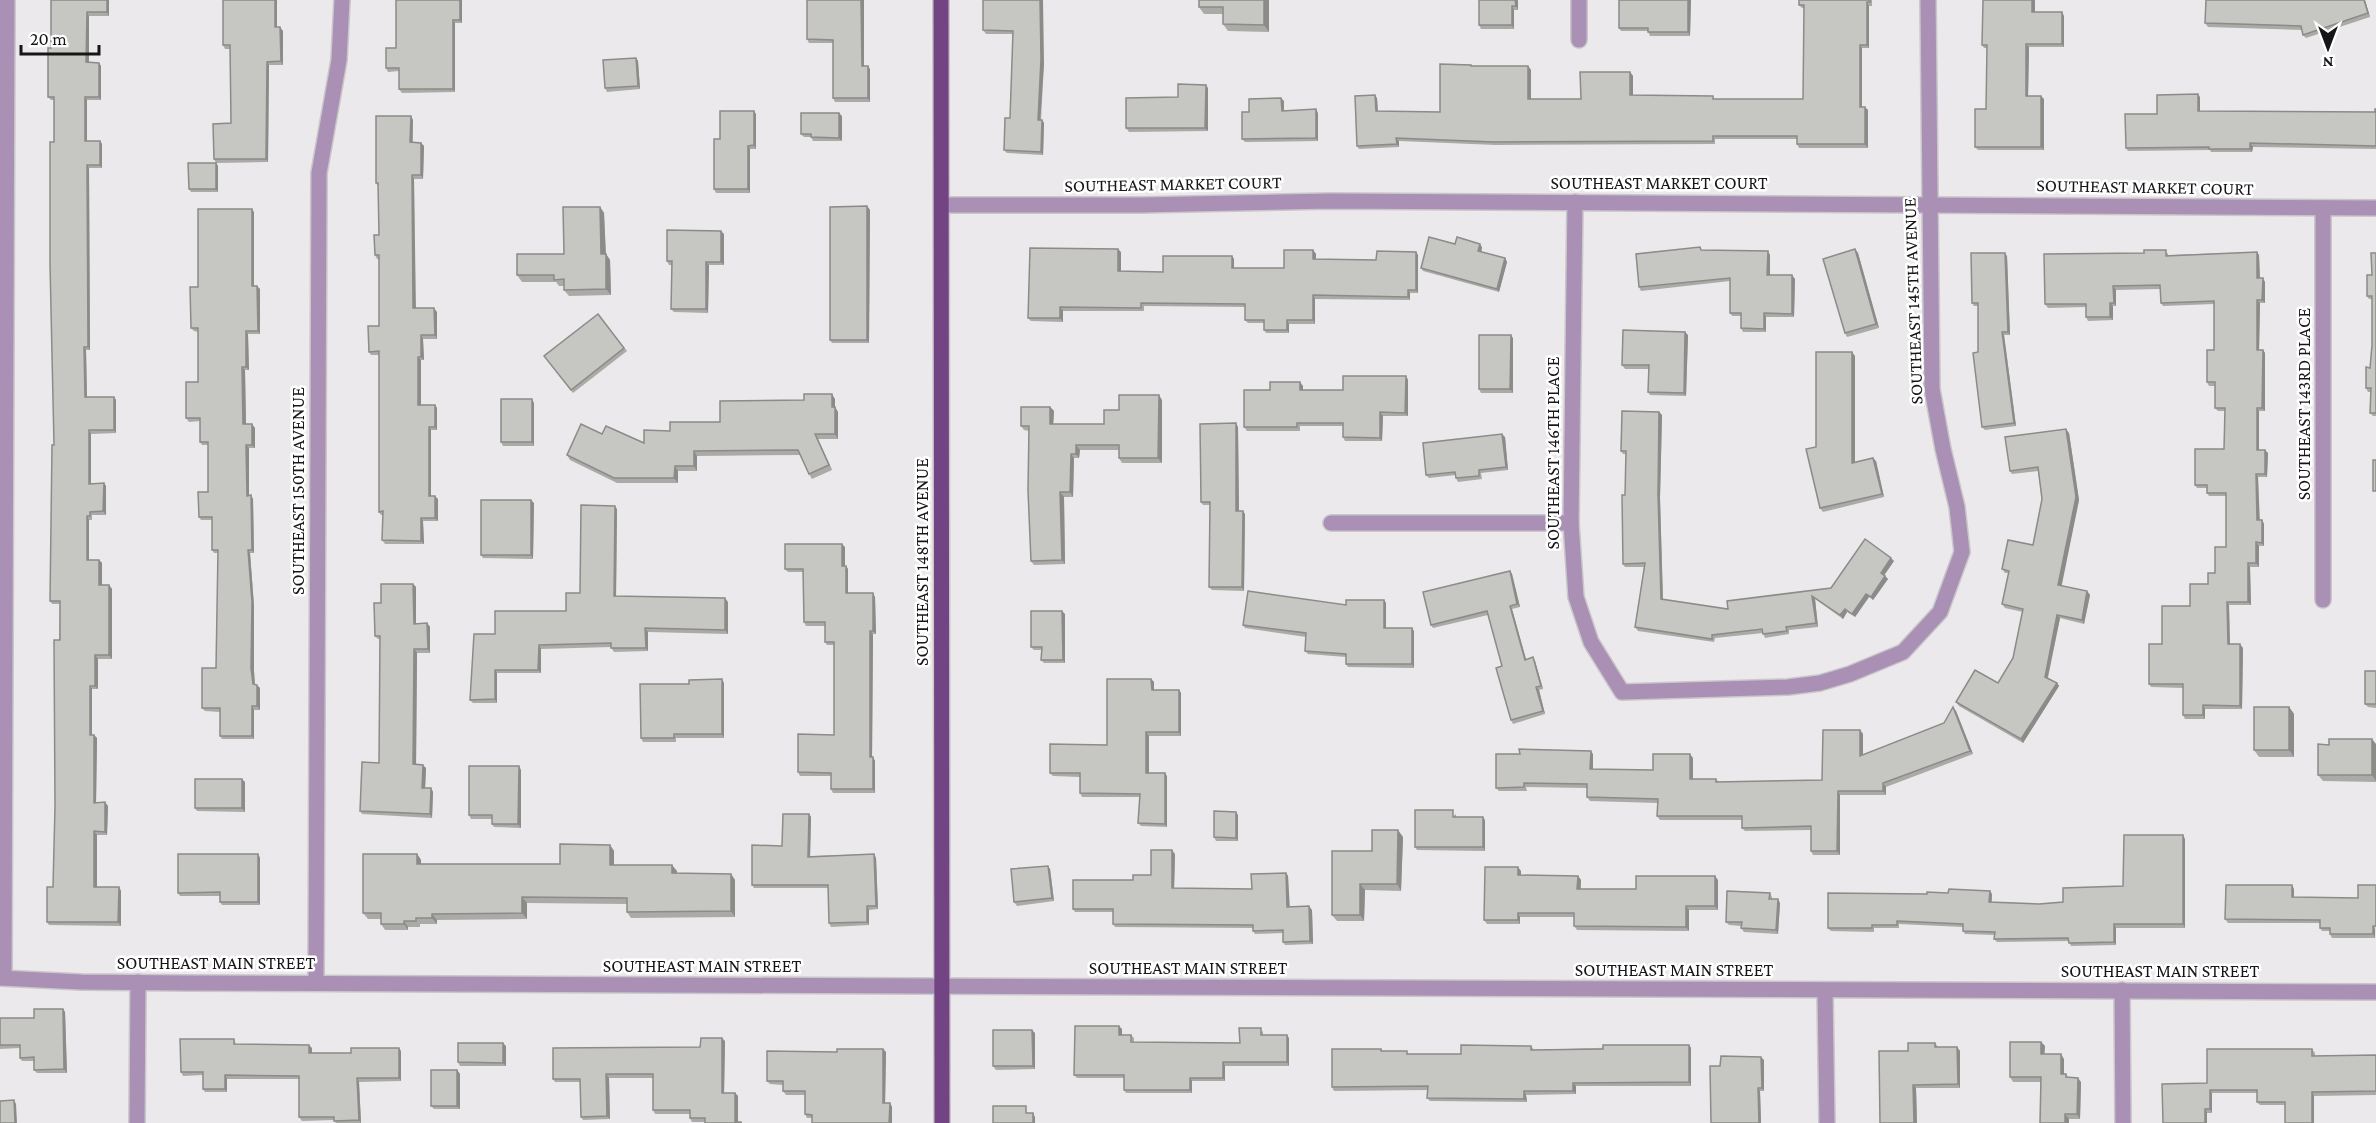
<svg xmlns="http://www.w3.org/2000/svg" width="2376" height="1123" font-family="'Crimson Pro',serif">
<style>
.lines{fill:none;stroke-linecap:round;stroke-linejoin:round}
.minor-casing{stroke:#cac7cb;stroke-width:18}
.major-casing{stroke:#cac7cb;stroke-width:18}
.minor{stroke:#a990b4;stroke-width:15}
.major{stroke:#724484;stroke-width:15}
.wall{fill:#aaaaa7}
.shaded-wall{fill:#8b8b88}
.building{fill:#c6c6c2;stroke:#8b8b88;stroke-width:1.5}
.labels{text-anchor:middle;dominant-baseline:central;stroke-width:5;stroke-linejoin:round;paint-order:stroke}
.street-label{font-size:18px;fill:#161517;stroke:#fff}
</style>
<rect width="100%" height="100%" fill="#ece9ed"/>
<g class="lines">
<g class="minor-casing">
<g id="minor">
<polyline points="1579,40 1579,0"/>
<polyline points="1575,202 1571,523 1576,597 1591,642 1622,692 1788,687 1820,683 1850,674 1903,652 1940,612 1962,552 1957,507 1943,449 1932,389 1928,0"/>
<polyline points="942,205 1141,205 1330,201 2376,208"/>
<polyline points="2323,208 2323,600"/>
<polyline points="1331,523 1571,523"/>
<polyline points="0,978 81,982 185,983 2376,992"/>
<polyline points="4,978 7,0"/>
<polyline points="316,983 319,173 339,60 342,0"/>
<polyline points="2122,990 2123,1123"/>
<polyline points="1825,991 1827,1123"/>
<polyline points="137,1123 138,982"/>
</g>
</g>
<g class="major-casing">
<polyline id="major" points="941,0 942,1123"/>
</g>
<use href="#minor" class="minor"/>
<use href="#major" class="major"/>
</g>
<g class="wall">
<polygon points="51,0 109,0 109,16 89,16 89,63 99,63 101,66 101,100 87,100 87,141 100,141 102,144 102,168 89,168 90,350 86,350 87,397 114,397 116,400 116,433 91,434 91,483 104,483 106,486 106,515 92,515 92,520 89,520 89,560 99,560 102,563 102,585 109,585 112,589 112,659 98,659 98,689 92,689 92,735 94,735 97,738 96,803 108,806 107,835 97,835 97,887 119,887 121,891 121,926 49,925 47,922 53,887 60,604 52,604 50,601 54,445 54,100 51,100 48,97 51,48"/>
<polygon points="462,0 462,23 455,23 455,92 402,93 399,89 399,71 388,72 386,68 396,48"/>
<polygon points="807,0 864,0 864,66 870,69 870,102 835,102 833,98 833,43 809,43 807,39"/>
<polygon points="983,0 1044,63 1041,120 1042,120 1044,123 1043,155 1007,153 1004,150 1010,118 1013,34 986,34 983,30"/>
<polygon points="1199,0 1269,0 1269,32 1228,31 1223,24 1223,14 1204,14 1199,7"/>
<polygon points="1479,0 1518,0 1518,10 1514,10 1514,29 1481,29 1479,25"/>
<polygon points="1691,0 1690,36 1650,36 1648,31 1621,31 1619,28"/>
<polygon points="1872,0 1872,6 1869,6 1869,48 1862,48 1862,107 1868,110 1868,148 1799,148 1797,144 1797,139 1715,139 1715,144 1496,145 1399,141 1399,147 1359,149 1357,146 1377,98 1378,111 1440,112 1472,66 1528,66 1531,70 1531,99 1581,99 1630,72 1633,76 1633,95 1716,99 1803,99 1804,8 1802,8 1799,5"/>
<polygon points="2035,0 2035,12 2064,16 2064,47 2029,47 2028,96 2044,99 2044,150 1978,150 1975,147 1986,109 1987,48 1984,48 1982,45"/>
<polygon points="2206,0 2365,0 2370,17 2306,38 2303,35 2302,30 2208,27 2205,23"/>
<polygon points="277,27 283,31 283,65 269,65 268,162 216,163 214,159 231,123 230,49 225,49 223,45"/>
<polygon points="636,58 638,61 640,89 607,92 605,88"/>
<polygon points="1208,88 1208,131 1129,132 1126,128 1178,97"/>
<polygon points="2200,97 2200,111 2375,112 2376,109 2376,149 2253,147 2252,152 2211,152 2210,150 2128,151 2126,148 2157,114"/>
<polygon points="1284,101 1284,110 1318,113 1318,141 1245,142 1242,139 1249,112"/>
<polygon points="756,114 756,149 750,149 750,193 716,193 714,189 720,139"/>
<polygon points="842,116 842,141 813,141 811,137 804,137 801,134"/>
<polygon points="413,120 413,143 421,143 424,146 423,179 414,179 415,308 437,312 437,339 423,339 424,360 421,360 421,405 435,405 437,408 437,430 431,430 431,496 438,499 438,521 423,521 424,544 385,544 382,540 383,515 381,515 379,512 379,355 371,355 369,352 379,326 379,259 377,259 375,255 379,235 378,186 376,183"/>
<polygon points="216,163 218,166 218,192 191,192 189,189"/>
<polygon points="867,206 870,210 869,343 832,343 830,340"/>
<polygon points="600,207 604,213 606,254 610,260 611,295 569,296 564,290 564,286 559,286 556,282 522,282 517,275 564,254"/>
<polygon points="254,212 254,286 260,289 260,334 248,334 249,370 245,370 246,424 255,428 255,448 249,448 249,495 253,499 254,553 250,553 254,606 254,671 255,685 260,688 260,710 254,710 254,739 222,739 220,736 220,712 205,711 202,708 216,668 218,553 214,553 212,550 212,520 201,520 199,517 208,492 208,445 202,445 200,442 200,421 189,422 186,418 198,382 198,332 194,331 191,328 198,287"/>
<polygon points="724,234 724,265 709,265 708,313 674,312 671,309 672,265 669,265 667,261"/>
<polygon points="1455,244 1482,247 1481,252 1505,258 1507,262 1499,292 1423,271 1421,268"/>
<polygon points="1855,249 1858,253 1879,328 1847,337 1845,333"/>
<polygon points="1313,250 1316,254 1316,259 1376,260 1416,252 1418,255 1418,293 1410,293 1410,300 1315,299 1315,324 1289,324 1289,333 1266,333 1264,330 1264,323 1248,323 1245,320 1245,307 1144,306 1144,311 1063,311 1063,322 1031,321 1028,318 1121,252 1121,271 1163,272 1232,256 1234,259 1234,268 1284,268"/>
<polygon points="1702,250 1770,255 1770,275 1795,279 1794,317 1766,317 1766,332 1743,332 1741,328 1741,316 1732,316 1730,313 1730,281 1641,291 1639,287"/>
<polygon points="2257,252 2259,255 2260,278 2265,282 2265,303 2260,303 2259,350 2263,350 2265,353 2265,411 2259,411 2259,450 2268,453 2267,477 2258,477 2259,520 2262,520 2264,524 2264,546 2259,546 2259,567 2250,567 2251,605 2229,605 2230,644 2243,648 2242,709 2205,709 2205,719 2185,719 2183,715 2183,688 2151,687 2149,684 2162,644 2208,584 2215,573 2226,547 2226,496 2209,496 2207,493 2207,488 2197,488 2195,485 2224,449 2225,411 2218,411 2215,408 2215,386 2209,386 2207,382 2214,350 2214,304 2163,306 2161,303 2160,289 2116,290 2116,306 2113,306 2113,320 2088,321 2086,317 2086,307 2048,308 2045,304 2168,253 2168,255"/>
<polygon points="2376,253 2376,416 2373,416 2370,413 2371,392 2368,392 2366,388 2370,368 2372,345 2372,299 2369,299 2367,296"/>
<polygon points="2007,256 2010,335 2004,335 2016,426 1985,430 1982,427 1978,306 1974,306 1972,303"/>
<polygon points="598,314 627,351 573,393 544,356"/>
<polygon points="1688,335 1686,396 1650,395 1648,392 1649,369 1625,369 1622,365"/>
<polygon points="1513,338 1513,393 1481,393 1479,389"/>
<polygon points="1855,356 1855,462 1876,461 1884,497 1823,512 1820,508 1816,447"/>
<polygon points="1406,376 1408,380 1408,416 1383,416 1382,441 1345,441 1343,437 1343,426 1300,426 1300,431 1247,431 1244,427 1270,390 1303,386 1303,390 1343,390"/>
<polygon points="835,399 835,407 838,412 838,439 818,439 832,470 812,479 809,474 800,455 697,456 697,471 678,471 678,483 617,483 570,460 567,455 602,434 644,443 670,431 720,422 804,400"/>
<polygon points="1162,400 1162,463 1122,463 1119,458 1119,450 1080,450 1079,458 1074,458 1073,497 1064,497 1065,564 1034,565 1031,561 1029,431 1024,430 1021,426 1050,407 1054,411 1053,424 1104,424 1119,410"/>
<polygon points="534,403 534,446 503,446 501,442"/>
<polygon points="1659,412 1662,415 1660,498 1663,600 1728,609 1831,588 1894,561 1884,575 1888,579 1873,600 1869,597 1855,617 1847,612 1843,619 1815,599 1818,627 1789,630 1789,634 1765,638 1763,633 1715,638 1714,642 1638,631 1635,627 1644,567 1625,567 1623,564 1626,454 1623,454 1621,451"/>
<polygon points="1238,427 1239,511 1245,514 1244,591 1212,590 1209,587 1210,505 1203,505 1201,502"/>
<polygon points="2069,433 2079,500 2061,586 2087,591 2090,595 2084,624 2060,618 2048,678 2057,683 2059,686 2023,743 1959,706 1956,702 1998,683 2013,658 2023,612 2005,608 2002,604 2009,573 2005,573 2002,569 2033,545 2042,499 2038,471 2012,474 2010,471"/>
<polygon points="1505,437 1508,470 1481,473 1482,479 1458,482 1456,478 1456,475 1429,478 1426,475"/>
<polygon points="534,503 533,559 483,558 481,555"/>
<polygon points="617,509 616,596 728,602 728,634 648,632 648,651 614,652 611,647 541,649 541,673 497,673 497,703 473,703 470,700 495,634 566,611 580,593"/>
<polygon points="845,547 845,566 848,569 848,593 875,597 876,634 873,634 872,757 875,761 875,793 833,793 831,789 831,776 800,776 798,772 834,735 834,645 827,645 825,642 825,626 806,626 804,622 803,572 788,572 785,569"/>
<polygon points="1510,571 1512,574 1520,607 1512,609 1526,659 1535,661 1543,689 1539,690 1545,714 1513,724 1511,720 1502,666 1488,615 1433,628 1431,625"/>
<polygon points="413,584 416,587 416,623 427,623 430,627 430,653 417,653 416,765 426,768 425,788 431,788 433,792 432,818 362,814 360,811 379,763 380,639 378,639 375,636 381,603"/>
<polygon points="1384,600 1386,603 1386,628 1414,631 1414,668 1348,667 1346,664 1346,657 1308,654 1305,651 1306,637 1245,628 1243,625 1346,605"/>
<polygon points="1065,614 1065,663 1044,663 1041,660 1041,650 1034,650 1031,647"/>
<polygon points="2376,671 2376,708 2368,707 2365,704"/>
<polygon points="1151,679 1154,682 1154,690 1179,690 1181,693 1181,736 1149,736 1149,773 1167,776 1167,827 1141,826 1138,823 1140,797 1082,797 1080,793 1080,777 1053,776 1050,773 1107,745"/>
<polygon points="724,683 724,738 676,738 676,742 643,742 641,738 689,684"/>
<polygon points="2289,707 2294,714 2294,757 2259,757 2254,750"/>
<polygon points="1956,711 1973,754 1886,787 1886,795 1840,795 1840,855 1813,855 1811,851 1811,830 1745,831 1742,828 1742,820 1660,820 1657,816 1658,803 1590,801 1587,797 1587,788 1526,787 1527,791 1499,791 1496,788 1593,754 1593,769 1653,770 1693,758 1693,779 1716,779 1719,782 1822,780 1860,730 1863,734 1863,755 1944,723"/>
<polygon points="2376,744 2376,782 2323,781 2318,775"/>
<polygon points="521,770 521,828 494,827 492,824 492,819 471,819 469,815"/>
<polygon points="245,782 245,812 197,811 195,808"/>
<polygon points="809,814 811,817 810,856 874,854 876,858 878,909 869,910 869,925 831,927 829,923 828,888 754,888 752,885"/>
<polygon points="1456,814 1456,817 1485,820 1485,851 1417,850 1415,847"/>
<polygon points="1238,815 1238,841 1216,841 1214,837"/>
<polygon points="1403,837 1401,891 1365,890 1364,921 1337,921 1332,915 1372,851"/>
<polygon points="2185,839 2185,928 2116,928 2116,945 2071,946 2069,941 1997,942 1994,939 1995,935 1965,934 1963,931 1963,927 1899,924 1899,928 1874,928 1874,932 1831,931 1828,928 1927,894 1992,894 1992,902 2039,904 2063,902 2123,886"/>
<polygon points="610,845 614,851 614,865 677,871 677,873 731,874 735,880 735,917 631,918 627,912 627,904 527,903 527,919 437,920 437,924 420,924 420,927 408,927 408,930 385,930 381,924 381,919 368,919 363,913 417,854 421,860 421,864 560,864"/>
<polygon points="258,854 260,858 260,905 222,905 220,902 220,896 180,896 178,893"/>
<polygon points="1175,854 1174,888 1252,889 1286,873 1288,876 1289,907 1312,910 1313,944 1285,945 1283,942 1283,933 1255,934 1253,931 1253,928 1115,927 1113,924 1113,912 1075,912 1073,909 1133,880 1151,875"/>
<polygon points="1050,869 1054,901 1017,906 1014,902"/>
<polygon points="1521,871 1521,875 1578,876 1581,880 1581,889 1636,889 1718,880 1718,910 1689,910 1689,931 1577,930 1574,926 1574,917 1520,917 1520,924 1487,924 1484,920"/>
<polygon points="2376,885 2375,938 2332,938 2330,934 2330,931 2322,931 2320,928 2320,923 2228,923 2225,919 2294,889 2294,897 2358,898"/>
<polygon points="1770,893 1772,897 1772,899 1780,903 1778,934 1744,932 1741,928 1741,926 1729,925 1726,922"/>
<polygon points="63,1009 65,1012 67,1073 37,1073 34,1070 34,1061 22,1061 20,1058 20,1048 0,1049 0,1018 34,1018"/>
<polygon points="1122,1029 1122,1035 1131,1035 1134,1038 1134,1042 1240,1043 1263,1031 1263,1035 1289,1038 1289,1066 1225,1066 1225,1081 1192,1081 1192,1093 1126,1093 1124,1090 1124,1078 1077,1078 1074,1075"/>
<polygon points="1035,1033 1035,1069 996,1070 993,1066"/>
<polygon points="234,1039 236,1044 312,1048 312,1053 351,1053 401,1051 401,1081 359,1082 361,1123 336,1123 334,1120 302,1121 299,1117 299,1079 227,1079 227,1092 205,1092 203,1089 203,1075 183,1076 181,1072"/>
<polygon points="725,1041 724,1093 735,1093 738,1096 738,1122 741,1122 742,1123 705,1123 705,1122 692,1122 690,1118 690,1114 655,1114 653,1110 653,1078 609,1078 610,1119 583,1120 581,1117 580,1082 555,1082 553,1079 700,1047"/>
<polygon points="2041,1042 2045,1046 2044,1054 2064,1059 2064,1074 2066,1074 2068,1077 2081,1082 2080,1119 2069,1119 2069,1123 2040,1123 2041,1082 2013,1082 2010,1077"/>
<polygon points="1935,1043 1938,1047 1957,1047 1960,1051 1960,1088 1916,1088 1917,1123 1908,1051"/>
<polygon points="1689,1045 1691,1048 1691,1086 1576,1086 1576,1094 1526,1095 1527,1102 1430,1101 1427,1098 1428,1090 1334,1091 1332,1087 1381,1049 1383,1051 1409,1054 1461,1054 1531,1046 1534,1050"/>
<polygon points="506,1046 506,1066 460,1066 458,1062"/>
<polygon points="883,1049 886,1052 885,1103 890,1103 892,1107 892,1123 812,1123 812,1118 807,1118 805,1114 805,1095 786,1095 783,1091 783,1085 770,1084 767,1081 837,1052"/>
<polygon points="2312,1049 2315,1053 2315,1056 2376,1055 2376,1095 2314,1096 2285,1105 2260,1105 2257,1102 2257,1093 2212,1093 2212,1113 2207,1113 2207,1123 2163,1123 2207,1083"/>
<polygon points="1764,1060 1764,1091 1760,1091 1761,1123 1711,1123 1720,1066"/>
<polygon points="457,1070 460,1074 460,1109 434,1109 431,1106"/>
</g>
<g class="shaded-wall">
<polygon points="107,0 109,0 109,16 107,12"/>
<polygon points="275,0 277,0 277,31 275,27"/>
<polygon points="460,0 462,0 462,23 460,20"/>
<polygon points="861,0 864,0 864,69 862,66"/>
<polygon points="1040,0 1043,0 1044,63 1040,123 1038,120"/>
<polygon points="1264,0 1269,0 1269,32 1264,25"/>
<polygon points="1515,0 1518,0 1518,10 1516,6"/>
<polygon points="1688,0 1691,0 1690,36 1688,32"/>
<polygon points="2032,0 2035,0 2035,16 2032,12"/>
<polygon points="2364,0 2365,0 2370,17 2368,13"/>
<polygon points="1867,2 1869,6 1869,48 1867,45"/>
<polygon points="1512,6 1514,10 1514,29 1512,25"/>
<polygon points="87,12 89,16 89,66 86,62"/>
<polygon points="2062,12 2064,16 2064,47 2062,44"/>
<polygon points="453,20 455,23 455,92 453,89"/>
<polygon points="280,27 283,31 283,65 281,61"/>
<polygon points="2026,44 2029,47 2028,99 2026,96"/>
<polygon points="1860,45 1862,48 1862,110 1860,107"/>
<polygon points="636,58 638,61 640,89 638,86"/>
<polygon points="267,62 269,65 268,162 266,159"/>
<polygon points="99,63 101,66 101,100 99,97"/>
<polygon points="868,66 870,69 870,102 868,98"/>
<polygon points="1528,66 1531,70 1531,103 1528,99"/>
<polygon points="1630,72 1633,76 1633,98 1630,95"/>
<polygon points="1206,85 1208,88 1208,131 1205,128"/>
<polygon points="2198,94 2200,97 2200,114 2198,111"/>
<polygon points="1375,95 1377,98 1378,114 1376,111"/>
<polygon points="2041,96 2044,99 2044,150 2041,147"/>
<polygon points="85,97 87,100 87,145 85,141"/>
<polygon points="1281,98 1284,101 1284,114 1282,111"/>
<polygon points="1865,107 1868,110 1868,148 1865,144"/>
<polygon points="1316,109 1318,113 1318,141 1316,138"/>
<polygon points="754,111 756,114 756,149 754,145"/>
<polygon points="839,113 842,116 842,141 839,138"/>
<polygon points="411,116 413,120 412,146 410,142"/>
<polygon points="1042,120 1044,123 1043,155 1041,152"/>
<polygon points="1396,138 1399,141 1399,147 1397,144"/>
<polygon points="100,141 102,144 102,168 100,165"/>
<polygon points="421,143 424,146 423,179 421,175"/>
<polygon points="2250,143 2253,147 2252,152 2250,149"/>
<polygon points="748,146 750,149 750,193 748,189"/>
<polygon points="216,163 218,166 218,192 216,189"/>
<polygon points="87,165 89,168 90,350 88,347"/>
<polygon points="412,175 414,179 416,312 413,308"/>
<polygon points="867,206 870,210 869,343 867,340"/>
<polygon points="600,207 604,213 606,260 601,254"/>
<polygon points="252,209 254,212 254,290 252,286"/>
<polygon points="721,231 724,234 724,265 721,262"/>
<polygon points="1480,244 1482,247 1481,254 1478,251"/>
<polygon points="1118,249 1121,252 1121,274 1118,271"/>
<polygon points="1855,249 1858,253 1879,328 1876,324"/>
<polygon points="1313,250 1316,254 1316,263 1313,259"/>
<polygon points="1768,251 1770,255 1770,278 1767,275"/>
<polygon points="1416,252 1418,255 1418,293 1416,290"/>
<polygon points="2257,252 2259,255 2260,282 2257,278"/>
<polygon points="2005,253 2007,256 2010,335 2008,332"/>
<polygon points="606,254 610,260 611,295 606,289"/>
<polygon points="1232,256 1234,259 1234,271 1232,268"/>
<polygon points="1505,258 1507,262 1499,292 1497,289"/>
<polygon points="706,262 709,265 708,313 706,309"/>
<polygon points="1792,275 1795,279 1794,317 1792,314"/>
<polygon points="2263,278 2265,282 2265,303 2262,300"/>
<polygon points="257,286 260,289 260,334 258,331"/>
<polygon points="2113,286 2116,290 2116,306 2114,303"/>
<polygon points="1408,290 1410,293 1410,300 1408,297"/>
<polygon points="1313,295 1315,299 1315,324 1313,320"/>
<polygon points="2257,300 2260,303 2259,353 2257,350"/>
<polygon points="2110,303 2113,306 2113,320 2110,317"/>
<polygon points="1060,307 1063,311 1063,322 1060,318"/>
<polygon points="434,308 437,312 437,339 435,335"/>
<polygon points="1764,313 1766,317 1766,332 1764,329"/>
<polygon points="1287,320 1289,324 1289,333 1287,330"/>
<polygon points="246,331 248,334 249,370 246,367"/>
<polygon points="1685,332 1688,335 1686,396 1684,393"/>
<polygon points="2002,332 2004,335 2016,426 2014,423"/>
<polygon points="421,335 423,339 424,360 421,357"/>
<polygon points="1511,335 1513,338 1513,393 1510,389"/>
<polygon points="84,347 86,350 87,401 85,397"/>
<polygon points="2263,350 2265,353 2265,411 2262,408"/>
<polygon points="1852,352 1855,356 1855,466 1852,463"/>
<polygon points="418,357 421,360 421,408 418,405"/>
<polygon points="242,367 245,370 246,427 243,424"/>
<polygon points="1406,376 1408,380 1408,416 1405,413"/>
<polygon points="1300,382 1303,386 1303,394 1300,390"/>
<polygon points="832,394 835,399 835,407 838,412 838,439 835,434 832,407"/>
<polygon points="1159,395 1162,400 1162,463 1158,458"/>
<polygon points="114,397 116,400 116,433 114,430"/>
<polygon points="532,399 534,403 534,446 532,442"/>
<polygon points="435,405 437,408 437,430 435,427"/>
<polygon points="1050,407 1054,411 1053,429 1050,424"/>
<polygon points="2257,408 2259,411 2259,453 2257,450"/>
<polygon points="1380,412 1383,416 1382,441 1380,438"/>
<polygon points="1659,412 1662,415 1660,498 1663,603 1661,599 1658,494"/>
<polygon points="1236,423 1238,427 1239,514 1236,511"/>
<polygon points="252,424 255,428 255,448 252,445"/>
<polygon points="429,427 431,430 431,499 429,496"/>
<polygon points="2066,429 2069,433 2079,500 2061,589 2058,585"/>
<polygon points="89,430 91,434 91,487 89,484"/>
<polygon points="815,434 818,439 832,470 829,465"/>
<polygon points="1502,434 1505,437 1508,470 1506,467"/>
<polygon points="246,445 249,448 249,499 247,496"/>
<polygon points="1076,445 1080,450 1079,458 1076,454"/>
<polygon points="2265,450 2268,453 2267,477 2265,474"/>
<polygon points="694,451 697,456 697,471 694,466"/>
<polygon points="1071,454 1074,458 1073,497 1070,492"/>
<polygon points="1873,458 1876,461 1884,497 1882,494"/>
<polygon points="675,466 678,471 678,483 674,478"/>
<polygon points="2256,474 2258,477 2260,524 2257,520"/>
<polygon points="104,483 106,486 106,515 103,511"/>
<polygon points="1060,492 1064,497 1065,564 1062,560"/>
<polygon points="251,495 253,499 254,553 252,550"/>
<polygon points="435,496 438,499 438,521 435,518"/>
<polygon points="531,500 534,503 533,559 531,555"/>
<polygon points="615,506 617,509 616,600 614,596"/>
<polygon points="1243,511 1245,514 1244,591 1242,587"/>
<polygon points="87,516 89,520 89,563 87,560"/>
<polygon points="421,518 423,521 424,544 421,541"/>
<polygon points="2262,520 2264,524 2264,546 2262,543"/>
<polygon points="2256,542 2259,546 2259,567 2256,563"/>
<polygon points="842,544 845,547 845,569 842,566"/>
<polygon points="248,550 250,553 254,606 254,671 255,688 253,684 251,668"/>
<polygon points="1891,558 1894,561 1883,577 1881,573"/>
<polygon points="99,560 102,563 102,588 99,585"/>
<polygon points="2248,563 2250,567 2251,605 2248,602"/>
<polygon points="846,566 848,569 848,596 846,593"/>
<polygon points="1510,571 1512,574 1520,607 1517,604"/>
<polygon points="1885,576 1888,579 1873,600 1871,597"/>
<polygon points="413,584 416,587 416,627 414,624"/>
<polygon points="109,585 112,589 112,659 109,655"/>
<polygon points="2087,591 2090,595 2084,624 2082,620"/>
<polygon points="873,593 875,597 876,634 873,631"/>
<polygon points="1866,594 1869,597 1855,617 1852,614"/>
<polygon points="1812,596 1815,599 1818,627 1816,623"/>
<polygon points="725,598 728,602 728,634 725,630"/>
<polygon points="1384,600 1386,603 1386,631 1384,628"/>
<polygon points="2227,602 2229,605 2230,648 2228,644"/>
<polygon points="1510,606 1512,609 1527,663 1525,660"/>
<polygon points="1845,609 1847,612 1843,619 1840,615"/>
<polygon points="1062,611 1065,614 1065,663 1063,660"/>
<polygon points="2057,615 2060,618 2047,680 2045,677"/>
<polygon points="427,623 430,627 430,653 428,649"/>
<polygon points="645,628 648,632 648,651 646,648"/>
<polygon points="1412,628 1414,631 1414,668 1412,664"/>
<polygon points="870,631 873,634 872,761 870,757"/>
<polygon points="2240,644 2243,648 2242,709 2240,706"/>
<polygon points="539,645 541,649 541,673 538,670"/>
<polygon points="414,649 417,653 416,768 413,764"/>
<polygon points="95,655 98,659 98,689 95,686"/>
<polygon points="1533,657 1535,661 1543,689 1541,686"/>
<polygon points="495,670 497,673 497,703 495,699"/>
<polygon points="722,679 724,683 724,738 722,734"/>
<polygon points="1151,679 1154,682 1154,693 1152,690"/>
<polygon points="2057,683 2059,686 2023,743 2021,739"/>
<polygon points="257,685 260,688 260,710 257,706"/>
<polygon points="90,686 92,689 92,738 90,735"/>
<polygon points="1536,687 1539,690 1545,714 1543,711"/>
<polygon points="1179,690 1181,693 1181,736 1179,732"/>
<polygon points="2203,705 2205,709 2205,719 2203,715"/>
<polygon points="252,706 254,710 254,739 252,736"/>
<polygon points="1953,707 1956,711 1973,754 1970,751"/>
<polygon points="2289,707 2294,714 2294,757 2289,750"/>
<polygon points="1860,730 1863,734 1863,760 1860,756"/>
<polygon points="1146,732 1149,736 1149,776 1146,773"/>
<polygon points="94,735 97,738 96,806 94,803"/>
<polygon points="2372,739 2376,744 2376,781 2372,775"/>
<polygon points="1591,751 1593,754 1593,773 1590,769"/>
<polygon points="1690,754 1693,758 1693,783 1690,779"/>
<polygon points="873,757 875,761 875,793 873,789"/>
<polygon points="423,765 426,768 425,791 422,788"/>
<polygon points="519,766 521,770 521,828 518,824"/>
<polygon points="1165,773 1167,776 1167,827 1165,824"/>
<polygon points="242,779 245,782 245,812 242,808"/>
<polygon points="1883,783 1886,787 1886,795 1883,791"/>
<polygon points="431,788 433,792 432,818 430,814"/>
<polygon points="1838,791 1840,795 1840,855 1837,851"/>
<polygon points="105,802 108,806 107,835 105,832"/>
<polygon points="1236,812 1238,815 1238,841 1236,838"/>
<polygon points="809,814 811,817 810,860 808,857"/>
<polygon points="1483,817 1485,820 1485,851 1483,847"/>
<polygon points="1398,830 1403,837 1401,891 1397,884"/>
<polygon points="94,831 97,835 97,890 94,887"/>
<polygon points="2183,835 2185,839 2185,928 2183,924"/>
<polygon points="610,845 614,851 614,871 610,865"/>
<polygon points="1172,850 1175,854 1174,892 1172,888"/>
<polygon points="258,854 260,858 260,905 258,902"/>
<polygon points="417,854 421,860 421,871 417,864"/>
<polygon points="874,854 876,858 878,909 876,906"/>
<polygon points="672,865 677,871 677,880 672,873"/>
<polygon points="1048,866 1050,869 1054,901 1052,898"/>
<polygon points="1518,867 1521,871 1521,879 1518,875"/>
<polygon points="1286,873 1288,876 1290,910 1287,907"/>
<polygon points="731,874 735,880 735,917 731,911"/>
<polygon points="1578,876 1581,880 1580,893 1577,889"/>
<polygon points="1715,876 1718,880 1718,910 1715,906"/>
<polygon points="1360,884 1365,890 1364,921 1360,915"/>
<polygon points="2292,885 2294,889 2294,900 2292,897"/>
<polygon points="119,887 121,891 121,926 118,922"/>
<polygon points="1990,891 1992,894 1991,906 1989,902"/>
<polygon points="522,897 527,903 527,919 522,913"/>
<polygon points="1778,899 1780,903 1778,934 1776,930"/>
<polygon points="867,906 869,910 869,925 867,922"/>
<polygon points="1309,906 1312,910 1313,944 1310,941"/>
<polygon points="1686,906 1689,910 1689,931 1686,927"/>
<polygon points="1518,913 1520,917 1520,924 1518,920"/>
<polygon points="432,914 437,920 437,924 432,918"/>
<polygon points="404,921 408,927 408,930 404,924"/>
<polygon points="2114,924 2116,928 2116,945 2114,942"/>
<polygon points="2373,926 2375,930 2375,938 2373,934"/>
<polygon points="63,1009 65,1012 67,1073 64,1069"/>
<polygon points="1119,1026 1122,1029 1122,1038 1119,1035"/>
<polygon points="1032,1030 1035,1033 1035,1069 1033,1066"/>
<polygon points="1287,1035 1289,1038 1289,1066 1287,1062"/>
<polygon points="722,1038 725,1041 724,1096 722,1093"/>
<polygon points="2041,1042 2045,1046 2044,1059 2041,1054"/>
<polygon points="503,1043 506,1046 506,1066 503,1063"/>
<polygon points="309,1045 312,1048 312,1057 309,1053"/>
<polygon points="1689,1045 1691,1048 1691,1086 1689,1082"/>
<polygon points="1957,1047 1960,1051 1960,1088 1958,1084"/>
<polygon points="399,1048 401,1051 401,1081 399,1078"/>
<polygon points="883,1049 886,1052 885,1107 883,1103"/>
<polygon points="2061,1054 2064,1059 2064,1078 2061,1074"/>
<polygon points="1761,1057 1764,1060 1764,1091 1762,1088"/>
<polygon points="1223,1062 1225,1066 1225,1081 1223,1078"/>
<polygon points="457,1070 460,1074 460,1109 457,1106"/>
<polygon points="606,1074 609,1078 610,1119 607,1116"/>
<polygon points="225,1075 227,1079 227,1092 225,1089"/>
<polygon points="357,1078 359,1082 361,1123 359,1120"/>
<polygon points="1190,1078 1192,1081 1192,1093 1190,1090"/>
<polygon points="2078,1078 2081,1082 2080,1119 2077,1114"/>
<polygon points="1573,1083 1576,1086 1576,1094 1573,1091"/>
<polygon points="1913,1085 1916,1088 1917,1123 1914,1123"/>
<polygon points="1758,1088 1760,1091 1761,1123 1759,1123"/>
<polygon points="2210,1090 2212,1093 2212,1113 2210,1109"/>
<polygon points="1524,1091 1526,1095 1527,1102 1524,1099"/>
<polygon points="2312,1092 2314,1096 2314,1123 2312,1123"/>
<polygon points="735,1093 738,1096 738,1123 735,1122"/>
<polygon points="14,1100 16,1104 17,1123 15,1123"/>
<polygon points="890,1103 892,1107 892,1123 889,1123"/>
<polygon points="2205,1109 2207,1113 2207,1123 2205,1123"/>
<polygon points="1033,1113 1035,1117 1035,1123 1033,1123"/>
<polygon points="2065,1114 2069,1119 2069,1123 2065,1123"/>
</g>
<g class="building">
<polygon points="51,0 107,0 107,12 87,12 86,62 99,63 99,97 85,97 85,141 100,141 100,165 87,165 88,347 84,347 85,397 114,397 114,430 89,430 89,484 104,483 103,511 90,512 90,516 87,516 87,560 99,560 99,585 109,585 109,655 95,655 95,686 90,686 90,735 94,735 94,803 105,802 105,832 94,831 94,887 119,887 118,922 47,922 47,887 53,887 55,806 54,640 60,640 60,601 50,601 52,445 54,445 50,264 50,142 54,142 54,97 48,97 48,48 51,48"/>
<polygon points="223,0 275,0 275,27 280,27 281,61 267,62 266,159 214,159 213,124 231,123 230,45 223,45"/>
<polygon points="396,0 460,0 460,20 453,20 453,89 399,89 399,68 386,68 386,48 396,48"/>
<polygon points="807,0 861,0 862,66 868,66 868,98 833,98 833,40 807,39"/>
<polygon points="983,0 1040,0 1041,59 1038,120 1042,120 1041,152 1004,150 1005,118 1010,118 1013,31 983,30"/>
<polygon points="1199,0 1264,0 1264,25 1223,24 1223,7 1199,7"/>
<polygon points="1479,0 1515,0 1516,6 1512,6 1512,25 1479,25"/>
<polygon points="1619,0 1688,0 1688,32 1648,32 1648,28 1619,28"/>
<polygon points="1799,0 1870,0 1870,2 1867,2 1867,45 1860,45 1860,107 1865,107 1865,144 1797,144 1797,136 1713,136 1713,141 1494,142 1396,138 1397,144 1357,146 1355,96 1375,95 1376,111 1440,112 1440,64 1471,65 1471,66 1528,66 1528,99 1581,99 1580,72 1630,72 1630,95 1713,96 1713,99 1803,99 1804,5 1799,5"/>
<polygon points="1983,0 2032,0 2032,12 2062,12 2062,44 2026,44 2026,96 2041,96 2041,147 1975,147 1975,109 1986,109 1987,45 1982,45"/>
<polygon points="2206,0 2364,0 2368,13 2303,35 2301,26 2205,23"/>
<polygon points="636,58 638,86 605,88 603,60"/>
<polygon points="1178,84 1206,85 1205,128 1126,128 1126,98 1178,97"/>
<polygon points="2198,94 2198,111 2375,112 2375,109 2376,109 2376,146 2250,143 2250,149 2209,149 2209,147 2126,148 2125,114 2157,114 2157,95"/>
<polygon points="1281,98 1282,111 1316,109 1316,138 1242,139 1242,112 1249,112 1249,99"/>
<polygon points="720,111 754,111 754,145 748,146 748,189 714,189 714,139 720,139"/>
<polygon points="801,113 839,113 839,138 811,137 811,134 801,134"/>
<polygon points="376,116 411,116 410,142 421,143 421,175 412,175 413,308 434,308 435,335 421,335 421,357 418,357 418,405 435,405 435,427 429,427 429,496 435,496 435,518 421,518 421,541 382,540 383,511 379,512 379,351 369,352 368,326 379,326 379,255 375,255 374,235 379,235 378,183 376,183"/>
<polygon points="188,163 216,163 216,189 189,189"/>
<polygon points="867,206 867,340 830,340 830,207"/>
<polygon points="563,207 600,207 601,254 606,254 606,289 564,290 564,279 554,280 554,275 517,275 517,254 564,254"/>
<polygon points="198,209 252,209 252,286 257,286 258,331 246,331 246,367 242,367 243,424 252,424 252,445 246,445 247,496 251,495 252,550 248,550 252,602 251,668 253,684 257,685 257,706 252,706 252,736 220,736 220,708 202,708 202,668 216,668 218,550 212,550 212,517 199,517 198,492 208,492 208,442 200,442 200,418 186,418 186,382 198,382 198,328 191,328 190,287 198,287"/>
<polygon points="667,230 721,231 721,262 706,262 706,309 671,309 672,261 667,261"/>
<polygon points="1429,237 1455,244 1457,237 1480,244 1478,251 1505,258 1497,289 1421,268"/>
<polygon points="1700,247 1701,250 1768,251 1767,275 1792,275 1792,314 1764,313 1764,329 1741,328 1741,313 1730,313 1730,278 1639,287 1636,254"/>
<polygon points="1030,248 1118,249 1118,271 1163,272 1163,256 1232,256 1232,268 1284,268 1284,250 1313,250 1313,259 1376,260 1377,251 1416,252 1416,290 1408,290 1408,297 1313,295 1313,320 1287,320 1287,330 1264,330 1264,320 1245,320 1245,304 1141,303 1141,308 1060,307 1060,318 1028,318"/>
<polygon points="1855,249 1876,324 1845,333 1823,259"/>
<polygon points="2144,250 2166,250 2166,256 2257,252 2257,278 2263,278 2262,300 2257,300 2257,350 2263,350 2262,408 2257,408 2257,450 2265,450 2265,474 2256,474 2257,520 2262,520 2262,543 2256,542 2256,563 2248,563 2248,602 2227,602 2228,644 2240,644 2240,706 2203,705 2203,715 2183,715 2183,684 2149,684 2149,644 2162,644 2162,606 2190,606 2190,584 2208,584 2208,573 2215,573 2215,547 2226,547 2226,493 2207,493 2207,485 2195,485 2195,449 2224,449 2225,408 2215,408 2215,382 2207,382 2207,350 2214,350 2214,301 2161,303 2160,285 2113,286 2114,303 2110,303 2110,317 2086,317 2086,304 2045,304 2044,254 2144,253"/>
<polygon points="1971,253 2005,253 2008,332 2002,332 2014,423 1982,427 1973,353 1978,352 1978,303 1972,303"/>
<polygon points="2371,253 2376,253 2376,413 2370,413 2371,388 2366,388 2366,367 2370,368 2372,345 2372,296 2367,296 2367,275 2372,275"/>
<polygon points="598,314 624,348 571,390 544,356"/>
<polygon points="1623,330 1685,332 1684,393 1648,392 1649,365 1622,365"/>
<polygon points="1479,335 1511,335 1510,389 1479,389"/>
<polygon points="1816,352 1852,352 1852,463 1873,458 1882,494 1820,508 1806,449 1816,447"/>
<polygon points="1343,376 1406,376 1405,413 1380,412 1380,438 1343,437 1343,423 1297,423 1297,427 1244,427 1244,390 1270,390 1270,382 1300,382 1300,390 1343,390"/>
<polygon points="804,394 832,394 832,407 835,407 835,434 815,434 829,465 809,474 798,450 694,451 694,466 675,466 674,478 614,478 567,455 581,424 602,434 606,426 644,443 644,430 670,431 670,422 720,422 720,401 804,400"/>
<polygon points="1119,395 1159,395 1158,458 1119,458 1119,445 1076,445 1076,454 1071,454 1070,492 1060,492 1062,560 1031,561 1028,491 1029,426 1021,426 1021,407 1050,407 1050,424 1104,424 1104,410 1119,410"/>
<rect x="501" y="399" width="31" height="43"/>
<polygon points="1622,411 1659,412 1658,494 1661,599 1728,609 1727,601 1831,588 1865,539 1891,558 1881,573 1885,576 1871,597 1866,594 1852,614 1845,609 1840,615 1812,596 1816,623 1786,627 1787,631 1763,634 1762,629 1712,635 1712,639 1635,627 1645,563 1623,564 1622,495 1625,495 1626,451 1621,451"/>
<polygon points="1236,423 1236,511 1243,511 1242,587 1209,587 1210,502 1201,502 1200,424"/>
<polygon points="2066,429 2076,497 2058,585 2087,591 2082,620 2057,615 2045,677 2057,683 2021,739 1956,702 1975,670 1998,683 2013,658 2023,609 2002,604 2009,571 2002,569 2008,540 2033,545 2042,499 2038,467 2010,471 2005,437"/>
<polygon points="1502,434 1506,467 1479,470 1479,476 1456,478 1455,472 1426,475 1423,443"/>
<rect x="2373" y="460" width="3" height="31"/>
<rect x="481" y="500" width="50" height="55"/>
<polygon points="581,505 615,506 614,596 725,598 725,630 645,628 646,648 611,648 611,643 539,645 538,670 495,670 495,699 470,700 474,634 495,634 495,611 566,611 566,593 580,593"/>
<polygon points="785,544 842,544 842,566 846,566 846,593 873,593 873,631 870,631 870,757 873,757 873,789 831,789 831,773 798,772 798,734 834,735 834,642 825,642 825,622 804,622 803,569 785,569"/>
<polygon points="1510,571 1517,604 1510,606 1525,660 1533,657 1541,686 1536,687 1543,711 1511,720 1496,668 1502,666 1487,611 1431,625 1423,592"/>
<polygon points="381,584 413,584 414,624 427,623 428,649 414,649 413,764 423,765 422,788 431,788 430,814 360,811 362,762 379,763 380,636 375,636 374,603 381,603"/>
<polygon points="1248,591 1346,605 1346,600 1384,600 1384,628 1412,628 1412,664 1346,664 1346,654 1305,651 1306,633 1243,625"/>
<polygon points="1031,611 1062,611 1063,660 1041,660 1042,647 1031,647"/>
<rect x="2365" y="671" width="11" height="33"/>
<polygon points="722,679 722,734 674,734 674,738 641,738 640,684 689,684 689,680"/>
<polygon points="1107,679 1151,679 1152,690 1179,690 1179,732 1146,732 1146,773 1165,773 1165,824 1138,823 1140,794 1080,793 1080,773 1050,773 1050,744 1107,745"/>
<polygon points="1953,707 1970,751 1883,783 1883,791 1838,791 1837,851 1811,851 1811,826 1742,828 1742,816 1657,816 1658,799 1587,797 1587,784 1524,783 1524,787 1496,788 1496,754 1520,754 1519,749 1591,751 1590,769 1653,770 1653,754 1690,754 1690,779 1716,779 1716,782 1822,780 1823,730 1860,730 1860,756 1944,723"/>
<rect x="2254" y="707" width="35" height="43"/>
<polygon points="2329,739 2372,739 2372,775 2318,775 2318,744 2329,745"/>
<polygon points="469,766 519,766 518,824 492,824 492,815 469,815"/>
<rect x="195" y="779" width="47" height="29"/>
<polygon points="1415,810 1453,810 1453,817 1483,817 1483,847 1415,847"/>
<polygon points="1214,811 1236,812 1236,838 1214,837"/>
<polygon points="783,814 809,814 808,857 874,854 876,906 867,906 867,922 829,923 828,885 752,885 752,845 782,846"/>
<polygon points="1372,830 1398,830 1397,884 1360,884 1360,915 1332,915 1332,851 1372,851"/>
<polygon points="2124,835 2183,835 2183,924 2114,924 2114,942 2069,943 2068,938 1994,939 1995,932 1963,931 1963,924 1897,921 1897,925 1872,925 1872,928 1828,928 1828,893 1927,894 1927,892 1948,893 1949,889 1990,891 1989,902 2039,904 2063,902 2063,888 2123,886"/>
<polygon points="560,844 610,845 610,865 672,865 672,873 731,874 731,911 627,912 627,898 522,897 522,913 432,914 432,918 416,918 416,921 404,921 404,924 381,924 381,913 363,913 363,854 417,854 417,864 560,864"/>
<polygon points="1151,850 1172,850 1172,888 1252,889 1251,874 1286,873 1287,907 1309,906 1310,941 1283,942 1283,930 1253,931 1253,925 1113,924 1113,909 1073,909 1073,880 1133,880 1133,875 1151,875"/>
<polygon points="178,854 258,854 258,902 220,902 220,892 178,893"/>
<polygon points="1048,866 1052,898 1014,902 1011,869"/>
<polygon points="1485,867 1518,867 1518,875 1578,876 1577,889 1636,889 1636,876 1715,876 1715,906 1686,906 1686,927 1574,926 1574,913 1518,913 1518,920 1484,920"/>
<polygon points="2226,885 2292,885 2292,897 2358,898 2358,885 2376,885 2376,926 2373,926 2373,934 2330,934 2330,928 2320,928 2320,920 2225,919"/>
<polygon points="1727,891 1770,893 1769,899 1778,899 1776,930 1741,928 1742,922 1726,922"/>
<polygon points="34,1009 63,1009 64,1069 34,1070 34,1057 20,1058 20,1045 0,1045 0,1018 34,1018"/>
<polygon points="1075,1026 1119,1026 1119,1035 1131,1035 1131,1042 1240,1043 1239,1028 1261,1028 1261,1035 1287,1035 1287,1062 1223,1062 1223,1078 1190,1078 1190,1090 1124,1090 1124,1075 1074,1075"/>
<polygon points="993,1030 1032,1030 1033,1066 993,1066"/>
<polygon points="701,1038 722,1038 722,1093 735,1093 735,1122 741,1122 741,1123 705,1123 705,1118 690,1118 690,1110 653,1110 653,1074 606,1074 607,1116 581,1117 580,1079 553,1079 553,1048 700,1047"/>
<polygon points="180,1039 234,1039 234,1044 309,1045 309,1053 351,1053 351,1048 399,1048 399,1078 357,1078 359,1120 334,1121 334,1117 299,1117 299,1076 225,1075 225,1089 203,1089 203,1072 181,1072"/>
<polygon points="2010,1042 2041,1042 2041,1054 2061,1054 2061,1074 2066,1074 2066,1077 2078,1078 2077,1114 2065,1114 2065,1123 2040,1123 2041,1077 2010,1077"/>
<polygon points="458,1043 503,1043 503,1063 458,1062"/>
<polygon points="1908,1043 1935,1043 1935,1047 1957,1047 1958,1084 1913,1085 1914,1123 1880,1123 1879,1051 1908,1051"/>
<polygon points="1461,1045 1531,1046 1531,1050 1603,1049 1603,1045 1689,1045 1689,1082 1573,1083 1573,1091 1524,1091 1524,1099 1427,1098 1428,1086 1332,1087 1332,1049 1381,1049 1381,1051 1407,1051 1407,1054 1461,1054"/>
<polygon points="837,1049 883,1049 883,1103 890,1103 889,1123 812,1123 812,1115 805,1114 805,1091 783,1091 783,1081 767,1081 767,1051 837,1052"/>
<polygon points="2207,1049 2312,1049 2312,1056 2376,1055 2376,1091 2312,1092 2312,1123 2285,1123 2285,1102 2257,1102 2257,1090 2210,1090 2210,1109 2205,1109 2205,1123 2163,1123 2162,1084 2207,1083"/>
<polygon points="1721,1056 1761,1057 1762,1088 1758,1088 1759,1123 1711,1123 1710,1066 1720,1066"/>
<rect x="431" y="1070" width="26" height="36"/>
<polygon points="14,1100 15,1123 0,1123 0,1101"/>
<polygon points="993,1106 1026,1106 1026,1113 1033,1113 1033,1123 993,1123"/>
</g>
<g class="labels">
<g class="street-label">
<text x="1659" y="183">SOUTHEAST MARKET COURT</text>
<text transform="translate(1173 184) rotate(-1)">SOUTHEAST MARKET COURT</text>
<text transform="translate(2145 187) rotate(1)">SOUTHEAST MARKET COURT</text>
<text transform="translate(1913 301) rotate(-92)">SOUTHEAST 145TH AVENUE</text>
<text transform="translate(2304 404) rotate(-90)">SOUTHEAST 143RD PLACE</text>
<text transform="translate(1553 453) rotate(-90)">SOUTHEAST 146TH PLACE</text>
<text transform="translate(298 491) rotate(-90)">SOUTHEAST 150TH AVENUE</text>
<text transform="translate(922 562) rotate(-90)">SOUTHEAST 148TH AVENUE</text>
<text x="216" y="963">SOUTHEAST MAIN STREET</text>
<text x="702" y="966">SOUTHEAST MAIN STREET</text>
<text x="1188" y="968">SOUTHEAST MAIN STREET</text>
<text x="1674" y="970">SOUTHEAST MAIN STREET</text>
<text x="2160" y="971">SOUTHEAST MAIN STREET</text>
</g>
</g>
<g transform="translate(2328 48) rotate(180)" stroke="#ffffff" stroke-width="4.5" paint-order="stroke">
<path d="M0-4.5L10 22L0 15L-10 22Z" fill="#161517"/>
<text y="-9" font-size="16" font-weight="bold" text-anchor="middle" fill="#161517">N</text>
</g>
<path d="M21 45v9h78v-9" fill="none" stroke="#161517" stroke-width="3"/>
<text x="30" y="45" font-size="18" fill="#161517" stroke="#ffffff" stroke-width="4.5" paint-order="stroke">20 m</text>
</svg>
